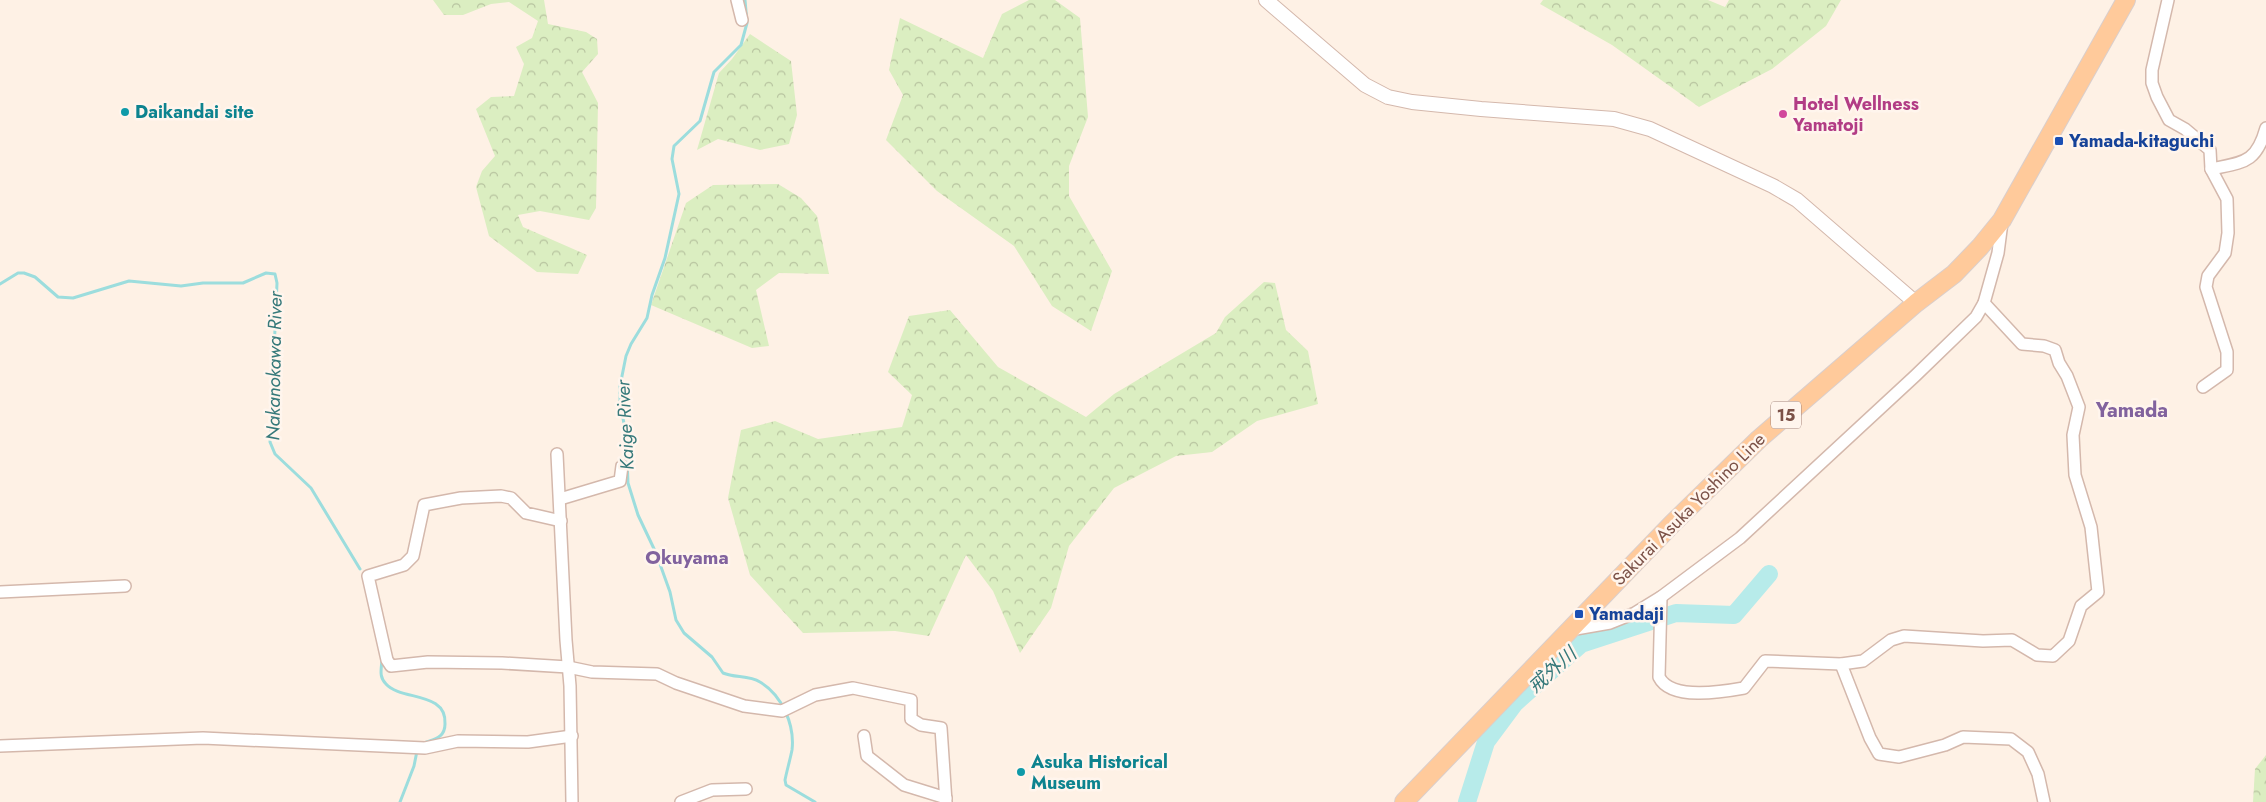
<svg xmlns="http://www.w3.org/2000/svg" width="2266" height="802" font-family="Jost,'Noto Sans JP',sans-serif">
<style>
.forest{fill:url(#forest-crowns)}
.lines{fill:none;stroke-linecap:round;stroke-linejoin:round}
.stream{stroke:#9cdddd;stroke-width:3}
.river{stroke:#b7ebea;stroke-width:18}
.minor-casing{stroke:#d4b8ac;stroke-width:14}
.tertiary-casing{stroke:#d4b8ac;stroke-width:16}
.primary-casing{stroke:#dacecb;stroke-width:20}
.minor{stroke:#fff;stroke-width:11}
.tertiary{stroke:#fff;stroke-width:14}
.primary{stroke:#ffca9b;stroke-width:18}
.culture-dot{fill:#0f9aa8;stroke:#fff5ed;stroke-width:2}
.hotel-dot{fill:#d1479c;stroke:#fff5ed;stroke-width:2}
.transit-dot{fill:#1a4fb4;stroke:#fff5ed;stroke-width:2}
.labels{text-anchor:middle;dominant-baseline:central;stroke-width:5;stroke-linejoin:round;paint-order:stroke}
.shield{fill:#fff5ed;stroke:#a38279;stroke-width:1}
.shield-label{font-size:16px;font-weight:bold;fill:#7b5147}
.hotel-label{font-size:18px;font-weight:bold;fill:#b23c85;stroke:#fff5ed;text-anchor:start}
.culture-label{font-size:18px;font-weight:bold;fill:#0d838f;stroke:#fff5ed;text-anchor:start}
.transit-label{font-size:18px;font-weight:bold;fill:#164399;stroke:#fff5ed;text-anchor:start}
.street-label{font-size:18px;fill:#7b5147;stroke:#fff5ed}
.water-label{font-size:19px;font-style:italic;fill:#36797a;stroke:#fff5ed}
.neighbourhood-label{font-size:19px;font-weight:bold;fill:#81629e;stroke:#fff5ed}
.quarter-label{font-size:20px;font-weight:bold;fill:#81629e;stroke:#fff5ed}
</style>
<defs>
<pattern id="forest-crowns" width="20" height="18" patternUnits="userSpaceOnUse" patternTransform="scale(1.25)"><rect width="20" height="18" fill="#dbeec1"/><path d="M2 6a3 3 0 1 1 6 0M12 15a3 3 0 1 1 6 0" fill="none" stroke="#b7c39f"/></pattern>
</defs>
<rect width="100%" height="100%" fill="#fef1e5"/>
<g class="forest">
<polygon points="433,0 544,0 548,24 586,32 597,39 598,54 582,72 598,103 596,208 589,220 540,211 518,215 523,227 587,255 578,274 537,272 489,236 476,187 482,171 495,156 476,109 491,97 514,96 524,64 516,47 532,38 538,21 509,2 491,4 463,15 444,15"/>
<polygon points="1029,0 1055,0 1080,18 1088,117 1069,166 1069,196 1112,271 1091,331 1052,306 1014,246 937,191 886,140 903,95 889,70 900,18 983,58 1002,14"/>
<polygon points="1543,0 1708,0 1725,7 1729,0 1841,0 1826,26 1772,69 1699,107 1612,45 1540,4"/>
<polygon points="750,34 791,61 797,115 789,144 760,150 718,139 697,150 719,73 732,59"/>
<polygon points="778,184 801,198 817,216 829,274 779,273 756,290 769,346 752,348 651,305 686,203 713,185"/>
<polygon points="1264,282 1275,283 1286,330 1308,351 1318,404 1257,421 1212,452 1176,456 1114,488 1069,546 1051,608 1020,653 993,591 966,555 929,636 895,631 803,633 750,575 728,498 741,430 775,421 818,439 902,427 912,395 888,372 909,316 950,310 998,367 1086,417 1114,394 1216,333 1225,317"/>
<polygon points="2266,755 2266,802 2253,802 2255,769"/>
</g>
<g class="lines">
<g class="stream">
<path d="M745 0 747 23 741 45 714 72 700 121 674 146 672 159 679 194 665 258 652 295 647 318 631 344 626 356 620 386V404L626 433 628 483 638 515 656 553 670 592 676 620 684 633 712 657 723 673C735 678 749 675 760 682 782 695 795 725 792 750 790 760 787 770 785 780L786 785 815 802"/>
<polyline points="0,284 18,273 24,273 35,277 58,297 73,298 129,281 181,286 203,283 243,283 266,273 275,274 277,283 270,442 275,454 311,488 360,569"/>
<path d="M382 658C382 668 378 676 386 684 401 701 447 691 445 724 445 738 434 739 424 743"/>
<polyline points="400,802 414,766 417,751"/>
</g>
<polyline class="river" points="1467,802 1486,742 1515,703 1581,644 1676,613 1734,615 1769,574"/>
<g class="minor-casing">
<g id="minor">
<polyline points="737,0 742,20"/>
<polyline points="2168,0 2152,70 2152,83 2157,97 2169,120 2185,129 2210,150 2211,169 2227,199 2228,233 2225,253 2208,276 2206,287 2227,352 2227,370 2203,387"/>
<path d="M2211 169C2243 162 2256 164 2266 128"/>
<polyline points="557,454 566,640 570,686 572,802"/>
<polyline points="560,499 620,481 622,466"/>
<polyline points="561,521 526,513 511,498 501,496 461,498 424,505 413,556 404,565 368,576 387,660 391,666 428,662 502,663 568,667 592,672 657,674 676,683 744,706 782,711 815,695 853,688 911,700 911,719 921,725 941,728 946,802"/>
<polyline points="0,592 125,586"/>
<path d="M1661 597 1659 677C1671 701 1722 692 1744 688L1765 661 1841 664 1863 661 1891 640 1904 636 1983 641 2012 640 2037 655 2053 656 2069 641 2081 606 2098 592 2091 527 2075 475 2073 435 2079 407 2067 376 2059 363 2055 350 2044 346 2022 344 1984 303"/>
<polyline points="1570,630 1610,623 1635,613 1661,597 1740,538 1915,376 1976,317 1984,303 1998,253 2002,222"/>
<polyline points="1841,664 1870,738 1879,754 1899,757 1945,745 1963,737 2011,739 2028,752 2038,774 2044,802"/>
<polyline points="864,736 867,756 904,785 946,798"/>
<polyline points="0,746 203,738 425,748 458,741 528,742 572,736"/>
<polyline points="681,802 712,790 746,789"/>
</g>
</g>
<g class="tertiary-casing">
<polyline id="tertiary" points="1266,0 1365,85 1388,97 1412,102 1481,109 1614,119 1650,129 1773,186 1797,200 1916,303"/>
</g>
<g class="primary-casing">
<polyline id="primary" points="1404,802 1672,524 1759,439 1916,303 1954,274 1980,247 2002,220 2126,0"/>
</g>
<use href="#minor" class="minor"/>
<use href="#tertiary" class="tertiary"/>
<use href="#primary" class="primary"/>
</g>
<g class="culture-dot">
<circle cx="125" cy="112" r="5"/>
<circle cx="1021" cy="772" r="5"/>
</g>
<circle class="hotel-dot" cx="1783" cy="114" r="5"/>
<g class="transit-dot">
<rect x="2054" y="136" width="10" height="10" rx="2.5"/>
<rect x="1574" y="609" width="10" height="10" rx="2.5"/>
</g>
<g class="labels">
<rect class="shield" x="1771" y="401.5" width="30" height="27" rx="4"/>
<g class="shield-label">
<text x="1786" y="415">15</text>
</g>
<g class="hotel-label">
<text x="1793" y="104">Hotel Wellness<tspan x="1793" dy="21">Yamatoji</tspan></text>
</g>
<g class="culture-label">
<text x="135" y="112">Daikandai site</text>
<text x="1031" y="762">Asuka Historical<tspan x="1031" dy="21">Museum</tspan></text>
</g>
<g class="transit-label">
<text x="2069" y="141">Yamada-kitaguchi</text>
<text x="1589" y="614">Yamadaji</text>
</g>
<g class="street-label">
<text transform="translate(1689 509) rotate(-45)">Sakurai Asuka Yoshino Line</text>
</g>
<g class="water-label">
<text transform="translate(274 366) rotate(-89)">Nakanokawa River</text>
<text transform="translate(625 425) rotate(-93)">Kaige River</text>
<text transform="translate(1552 670) rotate(-42)">戒外川</text>
</g>
<g class="neighbourhood-label">
<text x="687" y="557">Okuyama</text>
</g>
<g class="quarter-label">
<text x="2132" y="410">Yamada</text>
</g>
</g>
</svg>
